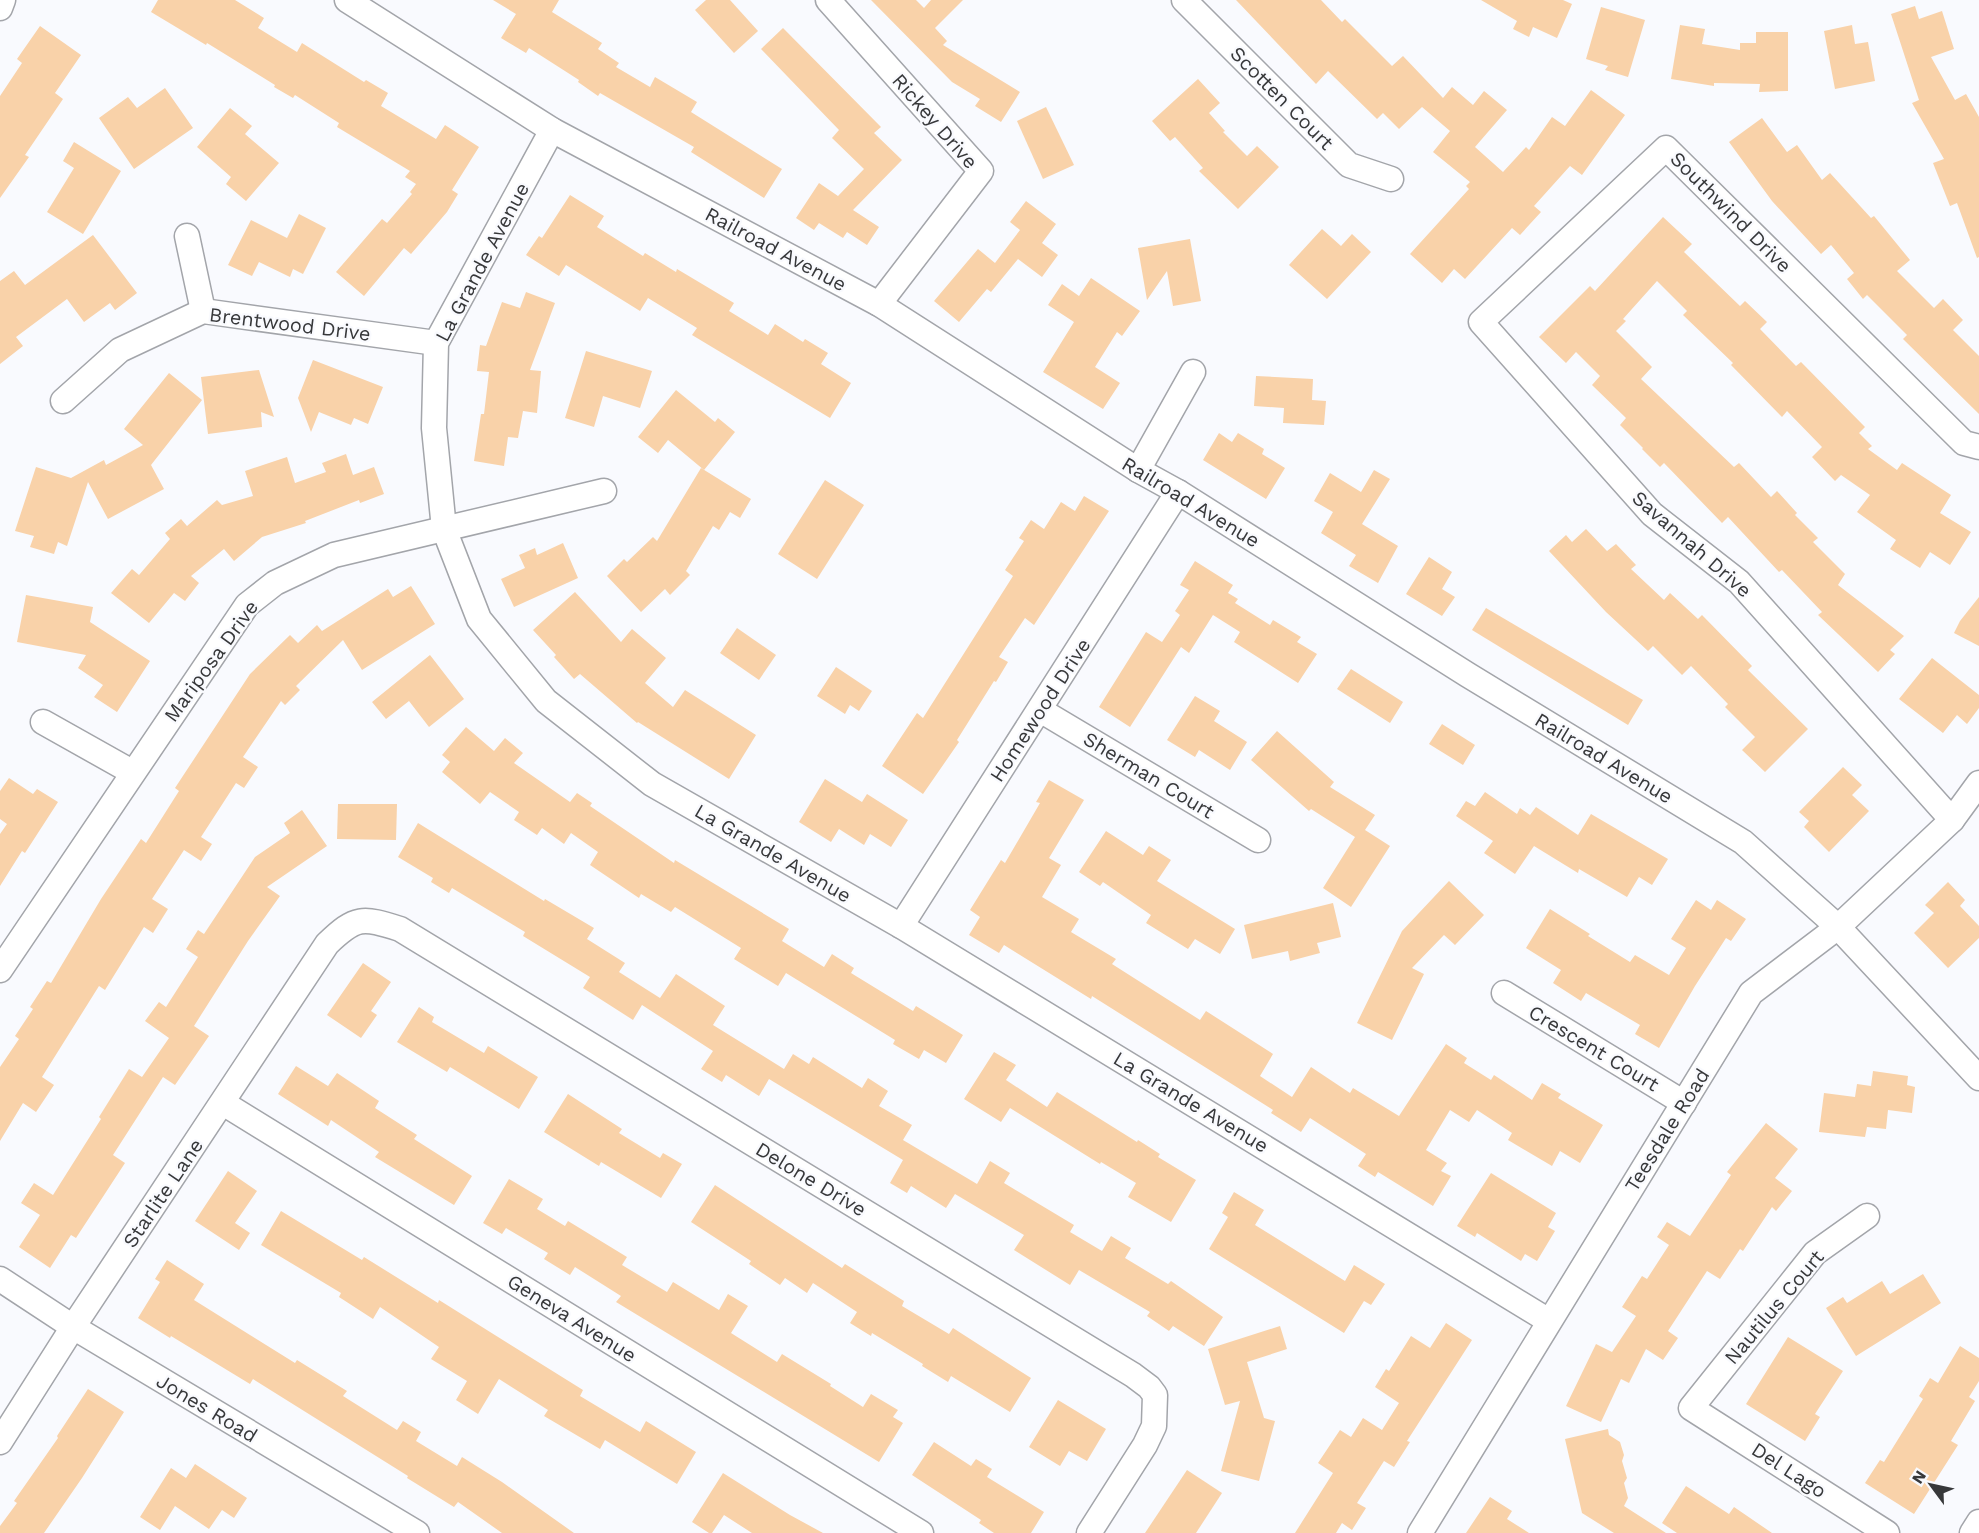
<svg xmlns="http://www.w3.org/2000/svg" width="1979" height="1533" font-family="'Work Sans',sans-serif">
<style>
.building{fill:#f9d2a9}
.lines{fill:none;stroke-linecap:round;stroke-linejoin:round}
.minor-casing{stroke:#a3a5aa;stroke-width:27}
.minor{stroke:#fff;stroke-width:24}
.labels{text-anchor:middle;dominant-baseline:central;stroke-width:4.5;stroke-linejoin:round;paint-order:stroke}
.street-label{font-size:20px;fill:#37383a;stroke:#f9fafe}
</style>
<rect width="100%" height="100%" fill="#f9fafe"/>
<g class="building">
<polygon points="158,0 235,0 264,18 258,28 297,52 302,43 364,82 366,80 388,93 381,106 436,139 445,125 479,147 452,190 458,194 447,212 411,254 404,248 364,296 336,272 382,219 387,223 412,194 410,192 416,184 405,177 410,171 337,127 339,123 295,95 293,98 274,87 275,85 207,43 206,45 151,12"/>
<polygon points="493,0 559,0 552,12 602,43 598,49 619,63 616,67 650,87 655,77 697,102 691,112 782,169 764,198 691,152 694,147 600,93 598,96 578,82 579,80 529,48 526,53 501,38 516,14"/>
<polygon points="706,0 730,0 758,31 734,53 695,10"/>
<polygon points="871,0 916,0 924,8 931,0 963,0 935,28 947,41 943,45 1020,92 1001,122 975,106 980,99 952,82"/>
<polygon points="1236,0 1321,0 1342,22 1345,19 1392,66 1403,56 1443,98 1452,87 1473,105 1484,91 1507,110 1475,147 1503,172 1526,147 1529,150 1552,117 1565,126 1591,90 1625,115 1582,175 1570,166 1534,206 1541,212 1520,235 1512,228 1465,279 1454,269 1442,283 1410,254 1469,189 1466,186 1470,182 1433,152 1450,131 1422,107 1399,129 1383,113 1377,119 1328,71 1316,84"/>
<polygon points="1481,0 1563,0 1572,4 1557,38 1533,27 1529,37 1513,29 1517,21"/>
<polygon points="1915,6 1919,19 1942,11 1954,49 1931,57 1955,100 1966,94 1979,117 1979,257 1977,258 1957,203 1950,206 1933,163 1944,159 1912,103 1919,100 1891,14"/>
<polygon points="1601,7 1645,20 1628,77 1605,70 1608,66 1586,59"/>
<polygon points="1680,25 1705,29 1702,44 1740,50 1740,43 1756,43 1756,32 1788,32 1788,91 1759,92 1760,84 1714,83 1714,86 1671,79"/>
<polygon points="1852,25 1855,44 1868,42 1875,81 1835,89 1824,31"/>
<polygon points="40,26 81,55 55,93 63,99 25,155 29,157 0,198 0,96 22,63 17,59"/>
<polygon points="783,28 881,127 874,133 902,160 853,210 879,227 867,245 847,232 843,238 819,223 814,230 796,218 819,183 838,196 864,169 832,138 839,130 761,49"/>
<polygon points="1198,79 1220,103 1209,113 1225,131 1223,132 1247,156 1257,146 1279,167 1238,209 1199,171 1203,168 1175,137 1170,141 1152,121"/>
<polygon points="165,88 193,128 134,169 99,118 128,97 137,108"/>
<polygon points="1046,107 1074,165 1043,179 1017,121"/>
<polygon points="230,108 252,126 245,134 279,163 246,201 226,184 231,177 197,147"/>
<polygon points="1762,118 1787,152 1797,145 1822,180 1830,173 1871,218 1874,216 1910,260 1897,271 1934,308 1943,299 1963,320 1953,330 1979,356 1979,414 1903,339 1907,335 1867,295 1863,299 1847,279 1854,273 1831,245 1821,254 1772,201 1729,142"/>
<polygon points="74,142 121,171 83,234 47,212 74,168 63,161"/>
<polygon points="570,195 604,216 597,227 643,256 645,253 676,272 677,269 734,303 729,311 768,335 775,324 803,342 805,339 828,353 821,364 851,383 830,418 692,335 697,328 648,298 640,311 566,265 559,276 526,255 539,236 542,238"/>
<polygon points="1026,201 1056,224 1042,243 1058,255 1042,277 1018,259 991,292 987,289 959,322 934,301 978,249 995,263 1020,230 1010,222"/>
<polygon points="299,214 326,228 303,274 293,269 290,277 259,262 252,276 228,265 251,220 287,238"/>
<polygon points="1663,217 1692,244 1684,252 1740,306 1745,301 1767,322 1760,329 1796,366 1801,362 1865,427 1859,433 1872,446 1868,449 1897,470 1902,463 1951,495 1940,513 1971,532 1950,565 1930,552 1920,568 1890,549 1896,540 1857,512 1870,495 1841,475 1835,481 1812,457 1822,447 1787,411 1782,417 1731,365 1733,363 1683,315 1687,311 1657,281 1623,319 1626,321 1616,331 1652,367 1641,379 1734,467 1739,463 1771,497 1777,491 1797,513 1795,515 1818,538 1813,542 1845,574 1838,585 1904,636 1890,650 1895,654 1878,672 1818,615 1822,612 1782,570 1779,572 1728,517 1722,523 1664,463 1660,467 1642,449 1643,448 1620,425 1626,418 1592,385 1600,376 1576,352 1566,363 1539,337 1590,286 1595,291"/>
<polygon points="1322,229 1341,246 1352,234 1371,252 1327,299 1289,265"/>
<polygon points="93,235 137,293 115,310 110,303 84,322 67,299 16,337 23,346 0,364 0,281 14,271 25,285"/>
<polygon points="1190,239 1201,301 1173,306 1167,271 1147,300 1138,248"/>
<polygon points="1091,278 1140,311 1122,336 1117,332 1095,367 1120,383 1103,409 1043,372 1074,322 1048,305 1062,284 1079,296"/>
<polygon points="526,292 555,303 530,370 541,371 537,413 523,411 518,438 508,437 504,466 474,461 481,414 484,414 489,372 477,371 480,345 486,346 502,302 520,308"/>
<polygon points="586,351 652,371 640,408 603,396 594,427 565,418"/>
<polygon points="313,360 383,387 368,424 354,418 351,425 319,412 311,432 298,398"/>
<polygon points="259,370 274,417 261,412 262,427 208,434 201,377"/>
<polygon points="169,373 202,400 151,465 164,489 108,519 88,482 67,546 58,542 54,554 30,547 34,536 15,531 36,467 71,478 104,460 106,465 143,445 124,429"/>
<polygon points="1256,376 1313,379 1312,400 1326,401 1324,425 1283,423 1284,408 1254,406"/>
<polygon points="676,390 715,422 718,418 735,432 704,470 668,440 658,453 638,437"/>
<polygon points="1219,433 1232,442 1238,433 1264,449 1262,454 1285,468 1266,499 1203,460"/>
<polygon points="346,454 353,475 374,467 384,494 360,503 359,500 305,521 306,523 262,537 234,561 224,549 191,576 199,583 185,601 174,593 149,623 111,593 132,569 139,575 170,539 165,533 181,519 187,526 217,500 222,505 253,496 245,471 287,457 295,483 326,472 322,463"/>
<polygon points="701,468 751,499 740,518 730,512 719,530 713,526 686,571 690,575 670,595 665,589 641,612 607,576 624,559 627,562 653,537 657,541"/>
<polygon points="1374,470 1390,479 1362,524 1398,546 1378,583 1349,566 1356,555 1321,533 1333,512 1314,501 1330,473 1361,492"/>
<polygon points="825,480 864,505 817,579 778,554"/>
<polygon points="1084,496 1109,511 1034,625 1025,618 999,657 1008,662 996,682 994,681 957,740 959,742 923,794 882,766 917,713 923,718 1013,576 1005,570 1024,541 1019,538 1031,520 1044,529 1061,502 1075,511"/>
<polygon points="1586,529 1607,551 1616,544 1636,565 1631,569 1664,600 1670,593 1698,619 1702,615 1752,666 1748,670 1808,729 1765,772 1742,750 1755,737 1725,707 1728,704 1691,666 1682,675 1653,646 1648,651 1606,612 1549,551 1566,535 1572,542"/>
<polygon points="563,543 578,578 514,607 501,579 525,568 519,555 535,548 537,555"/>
<polygon points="1429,557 1452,572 1442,589 1455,597 1442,616 1406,594"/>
<polygon points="1195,561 1233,585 1228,593 1238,599 1235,603 1270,625 1273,620 1301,637 1297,642 1317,654 1298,683 1234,642 1240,632 1213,615 1189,653 1181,647 1130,727 1099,707 1146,632 1162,642 1180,615 1175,611 1189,590 1180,585"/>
<polygon points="411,586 435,624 362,670 343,640 296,686 300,690 285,705 281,701 243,757 258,767 244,788 236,783 201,837 212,844 201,861 184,850 152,899 168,909 153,933 144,927 105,990 99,986 42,1077 54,1085 36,1112 23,1103 0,1141 0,1067 19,1039 15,1036 33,1009 30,1007 47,981 51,983 101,899 141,839 146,843 179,791 175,788 250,674 290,635 298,643 317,625 322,631 388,589 393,597"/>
<polygon points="575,592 621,642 632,629 666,658 645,683 673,707 685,690 756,735 729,779 638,722 637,723 580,674 574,679 554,657 556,655 533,630"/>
<polygon points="26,595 93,607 90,622 150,661 117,712 94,697 103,685 78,668 86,655 17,642"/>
<polygon points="1979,597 1979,646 1954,633 1960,621"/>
<polygon points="1486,608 1643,700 1628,725 1472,630"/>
<polygon points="737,628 776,655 759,680 720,653"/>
<polygon points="430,655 464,699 429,727 409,701 386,719 372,702"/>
<polygon points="1932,658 1979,695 1979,708 1967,724 1957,715 1943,733 1899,699"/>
<polygon points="836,667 872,691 859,711 850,705 845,714 817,696"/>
<polygon points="1351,669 1403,702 1390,723 1337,689"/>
<polygon points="1195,696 1220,711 1214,721 1247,742 1230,770 1199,750 1195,757 1167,740"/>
<polygon points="1442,724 1475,745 1463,765 1429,744"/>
<polygon points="466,727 494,751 505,738 523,753 514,763 570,802 577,793 592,803 590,806 674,863 675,860 789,929 782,941 824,967 832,954 854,968 851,973 913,1011 916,1006 963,1035 946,1063 924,1050 919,1059 893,1044 895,1040 786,973 778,986 734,959 741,948 675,907 671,912 641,894 639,898 590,865 598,852 571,833 564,844 542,828 537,835 514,820 519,812 490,792 480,804 442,772 450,762 442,755"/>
<polygon points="1277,731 1334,782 1330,787 1375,815 1365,830 1390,846 1351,907 1323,888 1355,837 1311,809 1309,811 1251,760"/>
<polygon points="1843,767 1862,785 1852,795 1869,811 1829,852 1804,827 1809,821 1799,812"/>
<polygon points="9,778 33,794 37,789 58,802 25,853 22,851 0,886 0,834 7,824 0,819 0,791"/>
<polygon points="825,779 862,802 867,794 908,820 891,847 870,834 864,845 839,829 831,842 799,822"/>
<polygon points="1049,780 1084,800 1049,858 1061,865 1042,897 1079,919 1071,932 1116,959 1112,964 1200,1020 1206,1011 1273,1054 1260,1076 1292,1097 1311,1067 1350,1093 1353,1088 1399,1116 1446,1044 1467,1058 1464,1063 1491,1080 1494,1075 1532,1100 1542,1083 1561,1094 1558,1098 1603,1125 1580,1163 1560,1151 1552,1166 1508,1140 1512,1133 1477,1110 1469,1122 1450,1110 1426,1150 1447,1163 1441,1171 1451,1176 1433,1206 1378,1172 1375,1177 1358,1166 1366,1154 1310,1118 1301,1132 1271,1113 1273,1110 1092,996 1091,999 1004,945 999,953 969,935 980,917 970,910 1001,860 1005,863 1040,803 1036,802"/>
<polygon points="1485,792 1517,814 1520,808 1530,815 1536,807 1578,835 1591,814 1668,859 1652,885 1639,877 1627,897 1579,869 1578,873 1534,846 1515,874 1484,853 1493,841 1456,816 1466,801 1475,806"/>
<polygon points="338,804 397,804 396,840 337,839"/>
<polygon points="302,810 327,846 267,887 280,896 248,941 194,1026 209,1036 175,1085 163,1077 113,1155 125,1163 76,1238 71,1235 50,1268 19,1247 40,1215 21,1203 34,1183 53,1195 101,1119 99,1117 129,1069 142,1077 169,1038 145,1021 159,1002 166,1007 198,957 186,949 198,930 204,934 255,857 290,833 284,823"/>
<polygon points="418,823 544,901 545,899 594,928 587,939 625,963 619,972 660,998 676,974 725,1006 713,1025 784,1069 793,1054 809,1064 813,1057 862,1088 868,1078 888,1091 879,1106 912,1125 903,1140 977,1184 990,1161 1010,1173 1004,1183 1074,1225 1070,1232 1102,1251 1111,1236 1131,1248 1125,1258 1168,1284 1171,1281 1223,1317 1204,1346 1173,1326 1169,1331 1147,1316 1150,1312 1079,1270 1070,1285 1014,1250 1024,1235 955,1194 946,1208 911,1186 907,1193 890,1183 903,1160 769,1079 759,1096 726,1075 722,1082 701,1069 713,1051 642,1005 633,1020 583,988 590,977 523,936 525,932 452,888 449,893 431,882 433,878 398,857"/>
<polygon points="1106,831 1143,855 1149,846 1171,860 1157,881 1235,929 1220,954 1195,939 1188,949 1146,923 1151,915 1103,882 1100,886 1079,872"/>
<polygon points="1449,881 1484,915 1455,945 1444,935 1412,968 1424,974 1392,1040 1357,1023 1402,931"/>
<polygon points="1948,882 1965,900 1960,906 1979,926 1979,938 1948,968 1914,933 1934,913 1925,905"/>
<polygon points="1696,900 1711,910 1717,900 1746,919 1731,941 1726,938 1695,986 1659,1048 1635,1034 1640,1025 1586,993 1581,1001 1553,983 1561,970 1526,948 1550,909 1590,934 1588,936 1630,962 1635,955 1669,975 1686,948 1671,939"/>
<polygon points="1333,903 1341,937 1317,943 1320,953 1290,961 1288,951 1252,959 1244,925"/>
<polygon points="363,963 391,982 371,1011 377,1015 361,1038 327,1015"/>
<polygon points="419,1007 434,1017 432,1022 484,1053 488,1046 538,1077 519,1109 450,1067 447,1072 397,1042"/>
<polygon points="994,1052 1016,1065 1006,1080 1047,1107 1057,1092 1137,1142 1138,1140 1160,1154 1158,1157 1196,1180 1171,1222 1128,1197 1136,1183 1101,1162 1100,1164 1010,1108 1001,1122 964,1099"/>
<polygon points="296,1066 328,1086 337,1073 379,1101 375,1108 417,1135 414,1139 472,1176 454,1205 375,1157 379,1152 331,1120 328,1126 278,1094"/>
<polygon points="1873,1071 1908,1076 1907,1085 1915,1087 1912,1113 1888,1110 1886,1129 1867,1127 1865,1137 1819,1132 1824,1093 1855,1097 1857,1084 1871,1086"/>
<polygon points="568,1094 622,1129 619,1133 660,1158 663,1153 682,1164 661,1198 601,1162 599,1166 544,1132"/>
<polygon points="1766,1123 1798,1149 1775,1178 1792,1191 1776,1211 1772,1207 1743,1251 1740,1249 1720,1279 1707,1271 1668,1331 1678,1338 1663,1360 1646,1349 1629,1383 1621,1379 1601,1422 1566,1406 1596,1344 1612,1352 1636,1316 1622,1307 1642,1276 1647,1279 1669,1245 1657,1237 1667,1222 1690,1236 1731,1175 1727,1172"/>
<polygon points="228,1171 257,1191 235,1223 250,1233 239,1250 195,1221"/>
<polygon points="1491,1173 1556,1213 1548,1227 1555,1231 1537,1261 1525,1254 1521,1261 1477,1233 1475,1237 1457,1226"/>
<polygon points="509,1179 543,1199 537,1209 565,1226 568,1221 627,1257 622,1265 667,1292 673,1282 719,1310 728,1294 748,1306 731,1333 777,1362 782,1354 831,1384 830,1386 863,1407 871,1394 898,1410 893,1417 903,1423 879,1462 616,1302 621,1296 575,1267 570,1275 544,1259 548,1253 506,1228 502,1234 483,1223"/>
<polygon points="715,1185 842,1268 845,1264 904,1301 902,1306 949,1334 953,1328 1031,1378 1010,1412 951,1376 948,1382 922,1366 923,1364 872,1333 871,1336 850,1323 857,1312 813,1283 807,1293 785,1278 780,1285 749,1264 751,1261 691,1222"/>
<polygon points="1234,1192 1264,1210 1255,1225 1345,1281 1354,1265 1385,1284 1371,1305 1364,1301 1344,1333 1209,1249 1228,1217 1222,1213"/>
<polygon points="281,1211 362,1260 364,1257 438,1303 439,1300 583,1390 580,1396 640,1432 646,1421 696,1452 677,1484 605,1440 600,1449 544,1416 548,1410 499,1379 478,1414 456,1400 467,1381 431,1359 439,1347 380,1307 373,1319 339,1297 341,1293 261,1245"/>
<polygon points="167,1260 204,1284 194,1300 295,1363 297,1360 347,1391 343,1396 397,1430 403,1421 421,1432 416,1441 457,1466 462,1457 502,1482 574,1533 502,1533 458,1502 454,1507 407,1478 408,1476 253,1379 250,1384 171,1336 170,1338 138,1318 160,1282 155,1279"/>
<polygon points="1923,1274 1941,1303 1856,1356 1826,1308 1843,1297 1847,1303 1882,1281 1890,1294"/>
<polygon points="1446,1323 1472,1340 1407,1441 1410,1442 1394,1467 1384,1461 1357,1503 1366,1508 1352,1530 1342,1523 1336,1533 1295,1533 1333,1473 1318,1463 1340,1430 1351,1437 1363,1418 1382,1430 1399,1403 1375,1387 1386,1369 1389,1371 1411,1336 1430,1348"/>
<polygon points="1280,1326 1287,1349 1247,1362 1264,1418 1275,1421 1259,1481 1221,1471 1240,1401 1225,1405 1208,1349"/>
<polygon points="1788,1337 1843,1371 1815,1414 1820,1417 1805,1441 1746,1404"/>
<polygon points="1960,1346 1979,1358 1979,1381 1969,1397 1975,1401 1951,1441 1958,1445 1914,1514 1865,1483 1880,1460 1884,1462 1923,1399 1919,1396 1930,1378 1938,1383"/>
<polygon points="88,1389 124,1412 82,1478 44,1533 0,1533 0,1526 17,1503 14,1501 58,1438 57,1436"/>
<polygon points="1058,1400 1106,1429 1087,1461 1069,1451 1060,1466 1029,1447"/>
<polygon points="1608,1429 1609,1435 1620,1442 1624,1455 1622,1461 1627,1478 1624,1483 1628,1498 1624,1506 1666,1533 1614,1533 1582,1513 1565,1439"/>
<polygon points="934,1442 971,1466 976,1459 992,1469 987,1477 1044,1512 1031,1533 994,1533 979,1523 981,1520 912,1475"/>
<polygon points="195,1464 247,1498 234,1518 222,1510 209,1529 175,1506 160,1530 140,1517 171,1468 186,1478"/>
<polygon points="1187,1470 1222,1493 1196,1533 1145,1533"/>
<polygon points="723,1473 790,1515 823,1533 752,1533 724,1515 712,1533 709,1533 692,1522"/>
<polygon points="1686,1486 1729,1514 1734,1507 1772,1533 1677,1533 1662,1523"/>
<polygon points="1490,1497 1512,1511 1507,1519 1529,1533 1466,1533"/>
</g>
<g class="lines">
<g class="minor-casing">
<g id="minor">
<polyline points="347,0 552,130 879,304 1138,470 1178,492 1468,675 1743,842 1838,927 1979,1078"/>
<polyline points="828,0 981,171 879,304"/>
<polyline points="1184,0 1349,165 1391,179"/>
<polyline points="0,8 3,0"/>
<polyline points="552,130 436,343 434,428 444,529 479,619 546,701 652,784 901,926 1549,1321"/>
<polyline points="187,236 203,311"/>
<polyline points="63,401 120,350 203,311 436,343"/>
<polyline points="1138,470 1193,372"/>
<polyline points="1040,710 1258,840"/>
<polyline points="43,722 132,772"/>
<polyline points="1952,820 1739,582 1652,514 1481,322 1666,148 1964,443 1979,447"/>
<polyline points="901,926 1178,492"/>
<polyline points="0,970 247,605 275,583 334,555 604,491"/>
<polyline points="1504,993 1684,1103"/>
<polyline points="223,1103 921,1533"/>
<polyline points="1867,1216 1815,1253 1691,1408 1887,1533"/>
<polyline points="0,1279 73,1327 417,1533"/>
<path d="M0 1442 73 1327 327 944C356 916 362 917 400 929L1133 1375 1149 1387 1155 1395 1154 1426 1145 1445 1089 1533"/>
<polyline points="1420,1533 1751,993 1838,927 1952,820 1979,783"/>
<polyline points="1972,1533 1979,1522"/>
</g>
</g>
<use href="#minor" class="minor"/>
</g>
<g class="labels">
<g class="street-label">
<text transform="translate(1282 98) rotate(45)">Scotten Court</text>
<text transform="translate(935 121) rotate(49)">Rickey Drive</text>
<text transform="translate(1731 212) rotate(45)">Southwind Drive</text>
<text transform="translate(776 249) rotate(28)">Railroad Avenue</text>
<text transform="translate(482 262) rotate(-62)">La Grande Avenue</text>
<text transform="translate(290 324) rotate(7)">Brentwood Drive</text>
<text transform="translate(1191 502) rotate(31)">Railroad Avenue</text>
<text transform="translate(1692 544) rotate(41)">Savannah Drive</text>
<text transform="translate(211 661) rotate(-54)">Mariposa Drive</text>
<text transform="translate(1040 710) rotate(-57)">Homewood Drive</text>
<text transform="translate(1604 758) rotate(31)">Railroad Avenue</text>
<text transform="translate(1149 775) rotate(31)">Sherman Court</text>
<text transform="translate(773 853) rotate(30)">La Grande Avenue</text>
<text transform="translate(1594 1048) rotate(31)">Crescent Court</text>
<text transform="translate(1191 1102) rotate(31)">La Grande Avenue</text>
<text transform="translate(1667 1130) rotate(-58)">Teesdale Road</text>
<text transform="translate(811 1179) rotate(31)">Delone Drive</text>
<text transform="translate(163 1193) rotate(-56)">Starlite Lane</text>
<text transform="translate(1774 1307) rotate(-50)">Nautilus Court</text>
<text transform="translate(572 1318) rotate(32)">Geneva Avenue</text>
<text transform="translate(207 1408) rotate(31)">Jones Road</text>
<text transform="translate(1789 1470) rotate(33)">Del Lago</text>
</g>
</g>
<g transform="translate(1931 1485) rotate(303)" stroke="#f9fafe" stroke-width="4.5" paint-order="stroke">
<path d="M0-4.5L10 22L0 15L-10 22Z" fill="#37383a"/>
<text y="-9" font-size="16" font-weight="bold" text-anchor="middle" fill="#37383a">N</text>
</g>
</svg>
